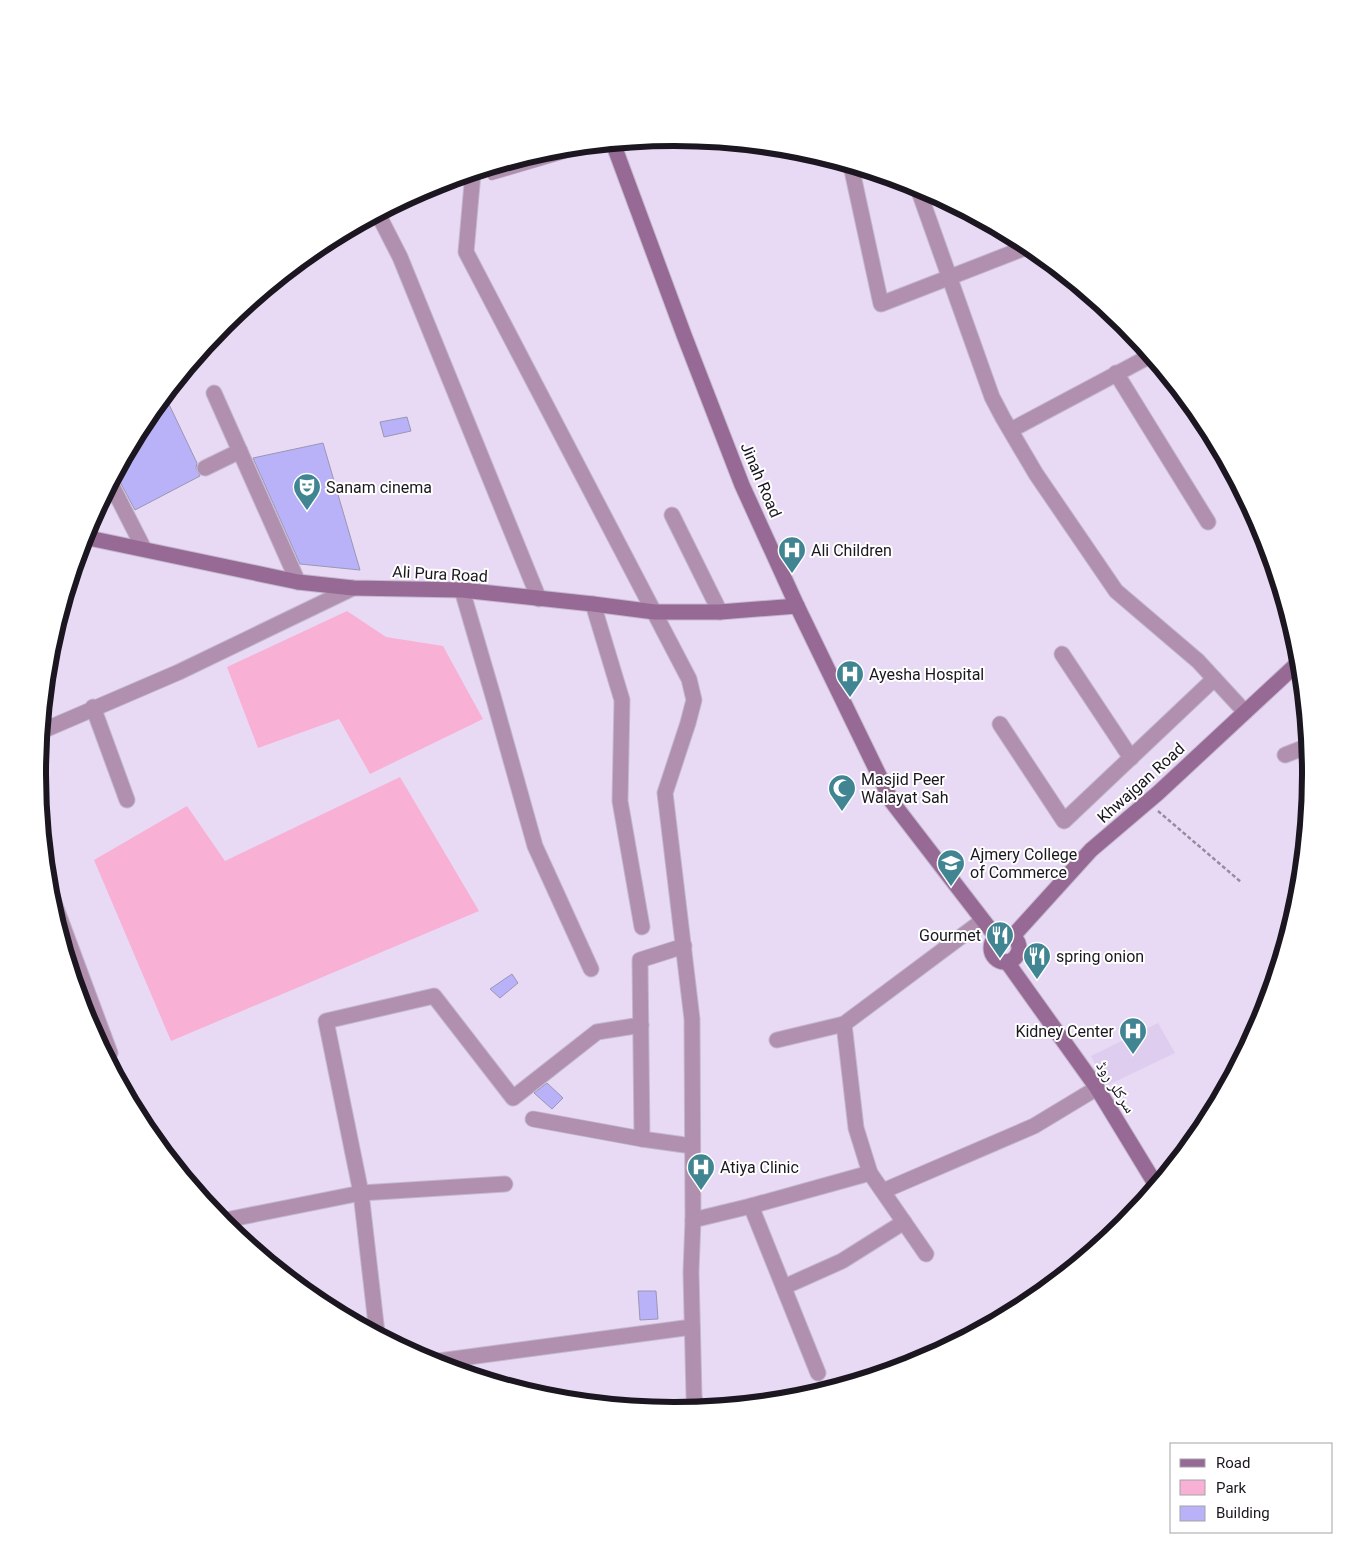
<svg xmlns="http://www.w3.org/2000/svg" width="1348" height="1548" font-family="Roboto,'Noto Naskh Arabic',sans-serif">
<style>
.built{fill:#decdee}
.green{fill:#f8b1d5}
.building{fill:#bab2f8;stroke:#9997b2}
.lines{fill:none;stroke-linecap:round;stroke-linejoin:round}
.lane-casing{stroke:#c3b7ce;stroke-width:9}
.street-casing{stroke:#c3b7ce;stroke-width:17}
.secondary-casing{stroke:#c3b7ce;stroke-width:17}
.path{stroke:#968c9f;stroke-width:2.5;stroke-dasharray:4 2.5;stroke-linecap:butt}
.lane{stroke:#b090ae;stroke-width:8}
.street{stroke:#b090ae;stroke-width:15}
.secondary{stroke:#976995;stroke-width:15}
.labels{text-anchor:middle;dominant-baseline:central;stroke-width:4;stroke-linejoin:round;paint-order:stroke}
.street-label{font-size:16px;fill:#1b161f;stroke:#fff}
.poi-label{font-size:16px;fill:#1b161f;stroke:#fff;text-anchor:start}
.rim{fill:none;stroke:#1b161f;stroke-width:6}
</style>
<rect width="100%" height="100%" fill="#e8daf5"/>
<polygon class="built" points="1158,1023 1175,1053 1106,1086 1091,1056"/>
<g class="green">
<polygon points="347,611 386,637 443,646 483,719 370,774 339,719 258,748 227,667"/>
<polygon points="400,777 479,911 171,1041 94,860 187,806 225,861"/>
</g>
<g class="building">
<polygon points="165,396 197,463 196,468 200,476 135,510 119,480 115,476 145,420"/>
<polygon points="407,417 411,431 384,437 380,422"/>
<polygon points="323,443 360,570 300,564 253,458"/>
<polygon points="512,974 518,983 500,998 490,989"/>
<polygon points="547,1083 563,1098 552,1109 534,1093"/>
<polygon points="638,1291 656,1291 658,1319 640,1320"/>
</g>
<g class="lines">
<g class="lane-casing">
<polyline id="lane" points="492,176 597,145"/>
</g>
<g class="street-casing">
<g id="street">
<polyline points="851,166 881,304 1030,246"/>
<polyline points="473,173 466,252 689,679 694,700 688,723 665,793 692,1019 693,1220 691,1272 694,1396 696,1408"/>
<polyline points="917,186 992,397 1003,418 1036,474 1116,591 1198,661 1245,712"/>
<polyline points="378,214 400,257 539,599"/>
<polyline points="1116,373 1208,522"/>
<polyline points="214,393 298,582"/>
<polyline points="1011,430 1150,356"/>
<polyline points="205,468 240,451"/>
<polyline points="111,484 144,549"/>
<polyline points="672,515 720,612"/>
<polyline points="462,590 493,696 535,846 591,969"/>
<polyline points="593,604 622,700 620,801 642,927"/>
<polyline points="1062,654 1131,758"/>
<polyline points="93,707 127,800"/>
<polyline points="1000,724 1064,821 1214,679"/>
<polyline points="42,731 179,672 353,588"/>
<polyline points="1285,755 1308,746"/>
<polyline points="49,889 110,1053 105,1054"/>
<polyline points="684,946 640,960 642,1139 692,1146"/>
<polyline points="844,1024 856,1128 870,1173 926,1254"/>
<polyline points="777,1040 844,1024 982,921"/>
<polyline points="533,1119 642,1139"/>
<polyline points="883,1191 1034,1126 1097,1088"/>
<polyline points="751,1206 818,1373"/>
<polyline points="693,1220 751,1206 870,1173"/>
<polyline points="221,1221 361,1193 505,1184"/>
<polyline points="784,1287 842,1261 904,1222"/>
<polyline points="377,1333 361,1193 326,1021 434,996 513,1098 597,1032 641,1025"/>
<polyline points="431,1362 692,1327"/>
</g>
</g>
<g class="secondary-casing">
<g id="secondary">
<polyline points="613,143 684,335 742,485 797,606 892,802 996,937"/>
<polyline points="84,537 298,582 353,588 462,590 593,604 655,612 720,612 797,606"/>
<circle cx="1005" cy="948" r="14"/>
<polyline points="1013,936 1091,850 1158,793 1299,662"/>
<polyline points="1007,962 1097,1088 1156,1185"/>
</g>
</g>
<g class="path">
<polyline points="1158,811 1241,882"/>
<polyline points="1248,1044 1247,1041 1251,1039"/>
</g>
<use href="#lane" class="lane"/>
<use href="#street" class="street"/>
<use href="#secondary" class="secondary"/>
</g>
<defs>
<g id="theatre-pin" transform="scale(1.4375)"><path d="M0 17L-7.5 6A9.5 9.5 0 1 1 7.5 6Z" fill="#418593" stroke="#fff"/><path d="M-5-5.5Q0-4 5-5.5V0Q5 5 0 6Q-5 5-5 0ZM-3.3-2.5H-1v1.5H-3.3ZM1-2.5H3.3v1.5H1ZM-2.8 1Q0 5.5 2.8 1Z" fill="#fff"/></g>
<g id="hospital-pin" transform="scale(1.4375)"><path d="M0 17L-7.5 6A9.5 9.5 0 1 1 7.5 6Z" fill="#418593" stroke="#fff"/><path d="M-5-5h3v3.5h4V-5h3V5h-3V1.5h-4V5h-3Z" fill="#fff"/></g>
<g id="mosque-pin" transform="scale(1.4375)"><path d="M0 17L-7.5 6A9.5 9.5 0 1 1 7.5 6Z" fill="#418593" stroke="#fff"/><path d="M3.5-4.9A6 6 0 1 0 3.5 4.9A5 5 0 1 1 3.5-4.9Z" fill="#fff"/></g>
<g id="university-pin" transform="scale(1.4375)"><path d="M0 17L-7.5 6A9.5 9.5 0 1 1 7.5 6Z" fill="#418593" stroke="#fff"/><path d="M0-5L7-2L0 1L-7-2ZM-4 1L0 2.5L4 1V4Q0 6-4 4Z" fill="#fff"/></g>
<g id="restaurant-pin" transform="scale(1.4375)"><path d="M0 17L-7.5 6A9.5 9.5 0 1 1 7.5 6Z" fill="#418593" stroke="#fff"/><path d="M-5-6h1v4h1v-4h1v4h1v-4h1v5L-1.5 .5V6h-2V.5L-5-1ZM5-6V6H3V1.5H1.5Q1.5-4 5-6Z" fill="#fff"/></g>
</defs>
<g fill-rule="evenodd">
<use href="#theatre-pin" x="307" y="487"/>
<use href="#hospital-pin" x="792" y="550"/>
<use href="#hospital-pin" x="850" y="674"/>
<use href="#mosque-pin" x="842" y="788"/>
<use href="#university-pin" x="951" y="863"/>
<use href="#restaurant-pin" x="1000" y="935"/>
<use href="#restaurant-pin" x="1037" y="956"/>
<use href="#hospital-pin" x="1133" y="1031"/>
<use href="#hospital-pin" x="701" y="1167"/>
</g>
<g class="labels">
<g class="street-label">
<text transform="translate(761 480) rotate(67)">Jinah Road</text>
<text transform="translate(440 574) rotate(3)">Ali Pura Road</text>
<text transform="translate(1141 783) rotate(-42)">Khwajgan Road</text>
<text transform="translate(1116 1087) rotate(57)">سرکلر روڈ</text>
</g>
<g class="poi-label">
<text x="326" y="487">Sanam cinema</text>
<text x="811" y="550">Ali Children</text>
<text x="869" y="674">Ayesha Hospital</text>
<text x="861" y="779">Masjid Peer<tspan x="861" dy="18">Walayat Sah</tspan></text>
<text x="970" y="854">Ajmery College<tspan x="970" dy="18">of Commerce</tspan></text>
<text x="981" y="935" text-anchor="end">Gourmet</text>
<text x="1056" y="956">spring onion</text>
<text x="1114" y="1031" text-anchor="end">Kidney Center</text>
<text x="720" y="1167">Atiya Clinic</text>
</g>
</g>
<path d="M0 0H1348V1548H0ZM46 774a628 628 0 1 1 1256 0a628 628 0 1 1-1256 0Z" fill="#fff" fill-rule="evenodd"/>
<path class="rim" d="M46 774a628 628 0 1 1 1256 0a628 628 0 1 1-1256 0Z"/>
<rect x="1170" y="1443" width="162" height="90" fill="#ffffff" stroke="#a4a2a5"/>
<rect x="1180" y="1459" width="25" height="8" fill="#976995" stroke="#a4a2a5"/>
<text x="1216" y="1468" font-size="15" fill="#1b161f">Road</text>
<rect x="1180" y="1480" width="25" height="15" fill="#f8b1d5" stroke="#a4a2a5"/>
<text x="1216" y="1493" font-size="15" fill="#1b161f">Park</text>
<rect x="1180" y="1506" width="25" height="15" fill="#bab2f8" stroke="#a4a2a5"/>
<text x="1216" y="1518" font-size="15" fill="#1b161f">Building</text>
</svg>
